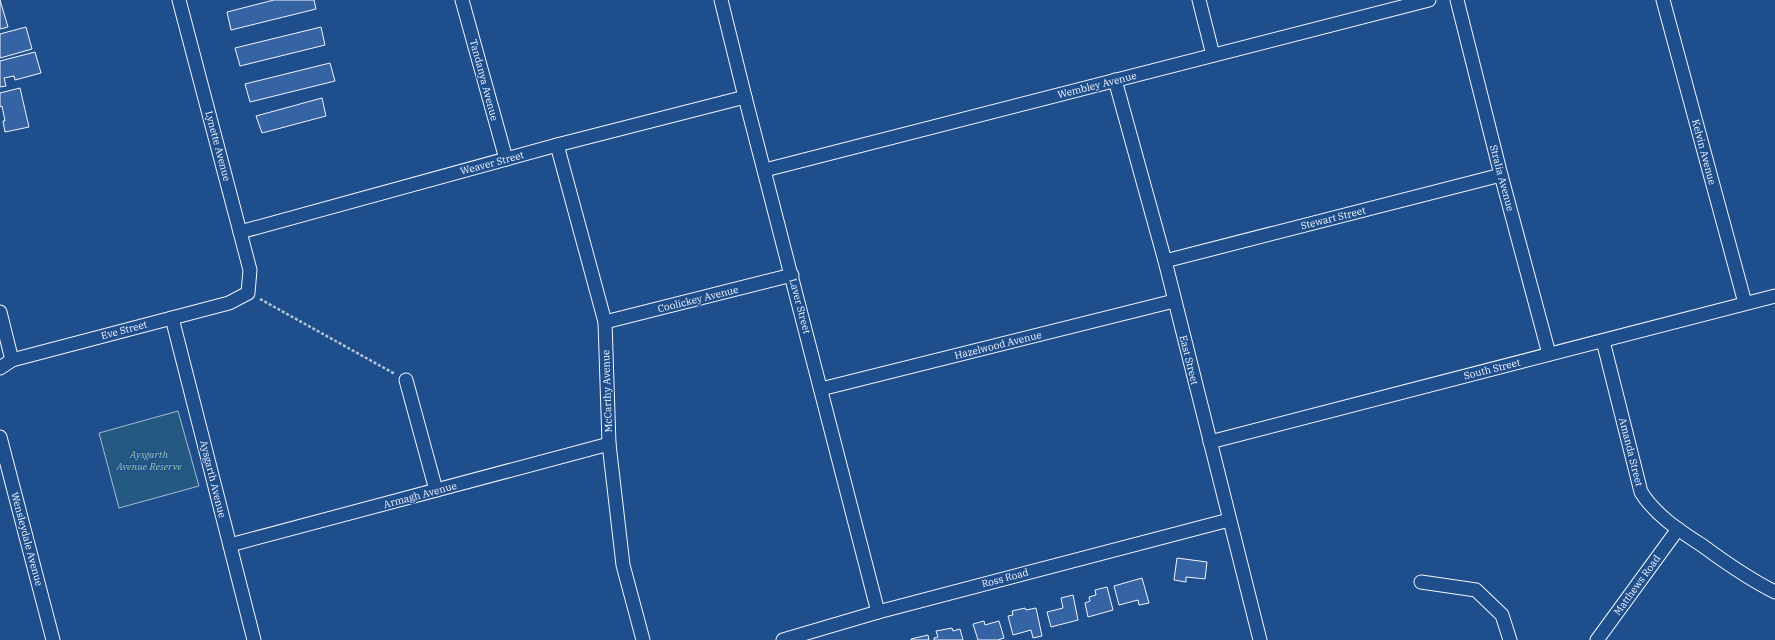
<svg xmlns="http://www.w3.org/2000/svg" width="1775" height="640" font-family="'IBM Plex Serif',serif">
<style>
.green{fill:#245a82;stroke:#a8bbd7}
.building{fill:#3563a3;stroke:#f2f6ff}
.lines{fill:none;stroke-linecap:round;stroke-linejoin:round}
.street-casing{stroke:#f2f6ff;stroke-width:15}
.path{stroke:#b3c4dc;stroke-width:2.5;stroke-dasharray:3 2;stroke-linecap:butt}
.street{stroke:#1f4e8c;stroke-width:13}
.labels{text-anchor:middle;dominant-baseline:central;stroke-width:3;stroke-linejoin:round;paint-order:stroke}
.street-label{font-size:10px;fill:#f2f6ff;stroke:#1f4e8c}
.park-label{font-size:10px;font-style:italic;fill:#97c8a6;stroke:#1f4e8c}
</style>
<rect width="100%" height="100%" fill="#1f4e8c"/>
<polygon class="green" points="178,411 199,486 119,508 99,433"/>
<g class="building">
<polygon points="0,0 8,27 0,29"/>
<polygon points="274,0 314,0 316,9 231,30 227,12"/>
<polygon points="26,27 32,49 0,58 0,34"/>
<polygon points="321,27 325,45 240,66 235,48"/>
<polygon points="35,52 41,73 15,80 14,76 4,78 6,86 0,87 0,61"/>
<polygon points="330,63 335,81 250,102 245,84"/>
<polygon points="20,88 29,127 5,132 3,121 5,121 2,106 0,107 0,93"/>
<polygon points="322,98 326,116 262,133 256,116"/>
<polygon points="1177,558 1207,562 1205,579 1186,577 1186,582 1174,580"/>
<polygon points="1142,578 1149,603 1139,605 1138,600 1119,605 1114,586"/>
<polygon points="1107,587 1113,610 1088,617 1085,603 1090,601 1089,597 1096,595 1095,590"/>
<polygon points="1073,595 1078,620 1051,627 1047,612 1063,608 1061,598"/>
<polygon points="1025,608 1026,610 1036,608 1042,636 1033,638 1031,630 1013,635 1008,616 1013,615 1012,611"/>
<polygon points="984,621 985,625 999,621 1004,638 998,640 978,640 973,624"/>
<polygon points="952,628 953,631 960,629 963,640 934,640 934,638 938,637 936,631"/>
<polygon points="928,635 929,640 911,640 911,639"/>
</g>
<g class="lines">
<g class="street-casing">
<g id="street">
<polyline points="462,0 506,159"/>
<polyline points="721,0 745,97 878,612"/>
<polyline points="1199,0 1213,55"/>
<polyline points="1457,0 1501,175 1549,354"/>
<polyline points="1663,0 1745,303"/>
<polyline points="1115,80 1165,261 1260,640"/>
<polyline points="557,145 605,322 609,444 623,565 643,640"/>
<polyline points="765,170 1429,0"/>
<polyline points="240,232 557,145 745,97"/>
<polyline points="1165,261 1501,175"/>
<polyline points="0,312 12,360"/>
<polyline points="172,318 254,640"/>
<polyline points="605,322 792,275"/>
<path d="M1603 341 1641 492C1655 515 1680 531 1703 546 1726 563 1749 579 1775 592"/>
<polyline points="0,368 12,360 229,303 248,293 250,270 179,0"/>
<polyline points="406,380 436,490"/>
<polyline points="821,389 1174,301"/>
<polyline points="0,437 53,640"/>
<polyline points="1210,442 1775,296"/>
<polyline points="230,545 609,444"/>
<polyline points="1421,582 1476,590 1502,615 1510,640"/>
<polyline points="783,640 878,612 1229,520"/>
<polyline points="1597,640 1678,529"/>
</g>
</g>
<polyline class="path" points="260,299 395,374"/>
<use href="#street" class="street"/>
</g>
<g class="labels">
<g class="street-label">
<text transform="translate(484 80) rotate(75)">Tandanya Avenue</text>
<text transform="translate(1097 85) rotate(-14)">Wembley Avenue</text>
<text transform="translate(218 146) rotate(75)">Lynette Avenue</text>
<text transform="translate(1704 152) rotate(75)">Kelvin Avenue</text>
<text transform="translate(492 163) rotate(-15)">Weaver Street</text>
<text transform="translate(1502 178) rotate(75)">Stralia Avenue</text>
<text transform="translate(1333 218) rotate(-14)">Stewart Street</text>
<text transform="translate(698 299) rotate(-14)">Coolickey Avenue</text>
<text transform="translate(800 306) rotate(75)">Laver Street</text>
<text transform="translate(124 330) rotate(-15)">Eve Street</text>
<text transform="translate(998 345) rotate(-14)">Hazelwood Avenue</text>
<text transform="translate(1189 360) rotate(76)">East Street</text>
<text transform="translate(1492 369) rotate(-14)">South Street</text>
<text transform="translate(607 391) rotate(-92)">McCarthy Avenue</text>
<text transform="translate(1631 452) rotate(76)">Amanda Street</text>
<text transform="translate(213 479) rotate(76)">Aysgarth Avenue</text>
<text transform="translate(420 495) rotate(-15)">Armagh Avenue</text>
<text transform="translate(27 539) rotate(75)">Wensleydale Avenue</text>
<text transform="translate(1005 578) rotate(-15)">Ross Road</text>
<text transform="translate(1637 585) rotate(-54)">Matthews Road</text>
</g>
<g class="park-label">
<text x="149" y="454">Aysgarth<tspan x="149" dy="12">Avenue Reserve</tspan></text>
</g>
</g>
</svg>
